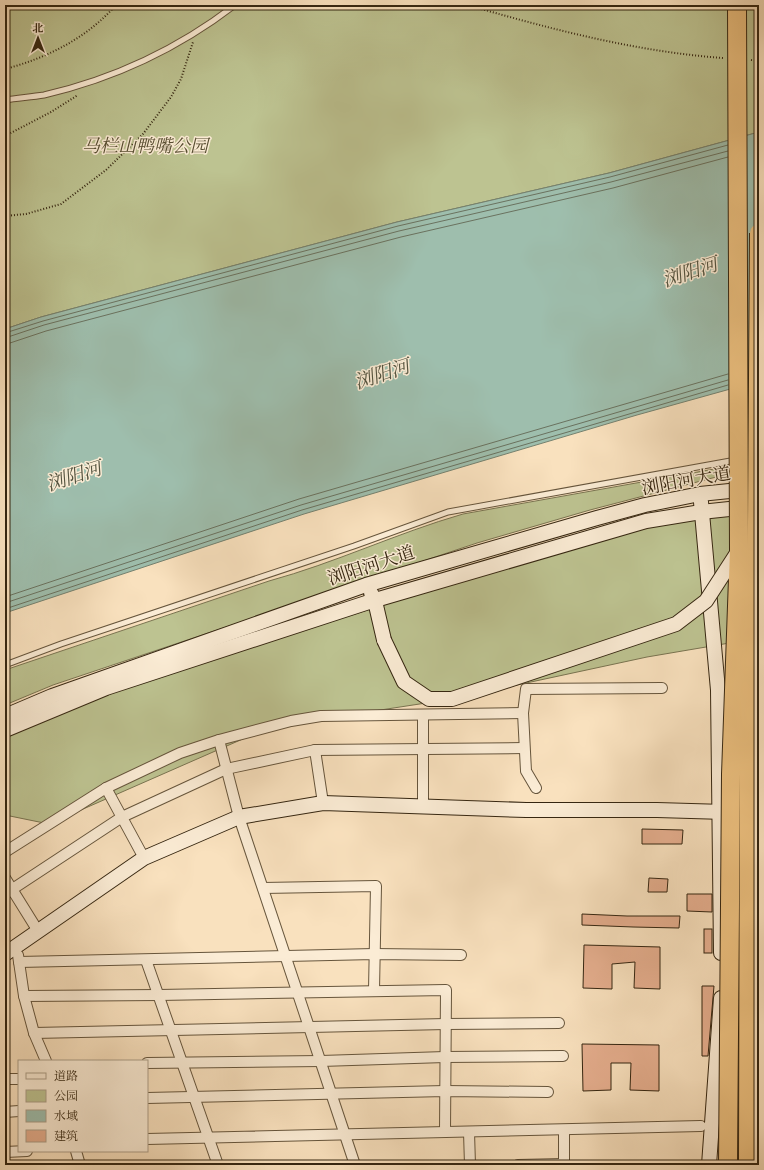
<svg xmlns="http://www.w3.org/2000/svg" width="764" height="1170" font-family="'EB Garamond','Noto Serif SC',serif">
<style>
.green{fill:#bdc391;stroke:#797451}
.water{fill:#9ebead;stroke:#74816f}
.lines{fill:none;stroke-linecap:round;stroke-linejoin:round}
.shore{stroke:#6a725f;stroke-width:1}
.building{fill:#e5ae8e;stroke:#352611}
.lane-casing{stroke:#66553c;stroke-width:7}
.street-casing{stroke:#66553c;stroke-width:12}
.secondary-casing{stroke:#352611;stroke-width:16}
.path{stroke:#352611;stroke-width:2;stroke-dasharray:1 2;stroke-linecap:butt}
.lane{stroke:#fbecd5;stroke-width:5}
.street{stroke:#fbecd5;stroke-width:10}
.secondary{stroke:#fbecd5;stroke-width:14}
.secondary-bridge-casing{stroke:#352611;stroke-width:16;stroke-linecap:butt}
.highway-bridge-casing{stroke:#352611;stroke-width:20;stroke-linecap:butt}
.secondary-bridge{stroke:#fbecd5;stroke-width:14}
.highway-bridge{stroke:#ecc07f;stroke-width:18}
.labels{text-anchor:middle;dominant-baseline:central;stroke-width:3;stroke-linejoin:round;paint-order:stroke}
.park-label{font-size:18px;font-style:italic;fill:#574d31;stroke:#fbecd5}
.street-label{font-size:18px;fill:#352611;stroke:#fbecd5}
.water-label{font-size:19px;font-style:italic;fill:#545440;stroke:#fbecd5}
</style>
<rect width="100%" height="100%" fill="#f9e1be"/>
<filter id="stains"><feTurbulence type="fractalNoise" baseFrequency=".005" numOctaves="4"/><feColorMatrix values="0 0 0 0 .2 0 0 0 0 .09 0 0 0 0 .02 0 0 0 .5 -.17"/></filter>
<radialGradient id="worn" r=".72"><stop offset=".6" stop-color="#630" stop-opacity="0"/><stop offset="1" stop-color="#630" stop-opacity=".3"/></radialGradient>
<g class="green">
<polygon points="5,5 759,5 759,132 609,173 397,222 41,317 5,329"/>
<path d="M759 461V474L720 476 590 510 477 543 53 685 5 705V670L269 581C335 563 397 533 463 514Z"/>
<polygon points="759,513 759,638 647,657 452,699 270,727 49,824 5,815 5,737 60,708 646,521"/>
</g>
<polygon class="water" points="759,132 759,381 637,415 304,514 5,613 5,329 41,317 397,222 609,173"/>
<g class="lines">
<g class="shore">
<polyline points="5,333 43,321 398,226 610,177 728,145"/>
<polyline points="5,338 44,325 399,231 611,182 728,151"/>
<polyline points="5,344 10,343 46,331 401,237 613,188 728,157"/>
<polyline points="5,597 299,499 728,374"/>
<polyline points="5,603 301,505 728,380"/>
<polyline points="5,609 302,510 728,385"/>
</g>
</g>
<g class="building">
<polygon points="642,829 683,830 682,844 642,844"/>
<polygon points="649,878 668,879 667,892 648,892"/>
<polygon points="687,894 712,894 712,912 687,911"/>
<polygon points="582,914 627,916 680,916 679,928 633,927 582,925"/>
<rect x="704" y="929" width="8" height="24"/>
<polygon points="584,945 660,947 660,989 634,988 635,962 612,964 612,989 583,988"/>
<polygon points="702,986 714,986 708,1056 702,1056"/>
<polygon points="582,1044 659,1045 659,1091 630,1090 631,1063 611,1063 611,1090 583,1091"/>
</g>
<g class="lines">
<g class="lane-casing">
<g id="lane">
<path d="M5 100C18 98 31 97 44 95 113 79 179 48 235 5"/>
<polyline points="5,665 61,644 354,546 448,512 736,460"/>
</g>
</g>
<g class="street-casing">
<g id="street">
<polyline points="219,740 239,817 355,1165"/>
<polyline points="315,750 323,803"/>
<polyline points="106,788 144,858"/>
<polyline points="536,788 526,771 523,713 526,689 662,688"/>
<polyline points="423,806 423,715"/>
<polyline points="5,852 106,788 180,753 219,740 291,721 321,716 523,713"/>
<polyline points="5,878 38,931"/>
<polyline points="263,888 376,886 374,990"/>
<polyline points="5,894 122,817 226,769 315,750 524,748"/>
<polyline points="18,955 24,996 34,1033 46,1061"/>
<polyline points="146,960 218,1165"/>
<polyline points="19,962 374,954 461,955"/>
<polyline points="24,996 159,995 446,990 445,1132"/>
<polyline points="34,1033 446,1024 559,1023"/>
<polyline points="147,1063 321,1061 445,1057 563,1056"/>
<polyline points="5,1079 19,1079"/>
<polyline points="147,1098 445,1091 548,1092"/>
<polyline points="5,1112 19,1111"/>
<polyline points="564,1130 564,1165"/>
<polyline points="469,1132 470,1165"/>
<polyline points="147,1139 701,1126"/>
<polyline points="76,1151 80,1165"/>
<polyline points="5,1152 27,1151"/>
<polyline points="518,1165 564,1164"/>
</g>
</g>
<g class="secondary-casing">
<g id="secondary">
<polyline points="701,502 718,690 721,953"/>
<polyline points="371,593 375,601 384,640"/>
<polyline points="5,716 52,696 366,585 597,518 645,505 700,494 749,489"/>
<polyline points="5,730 106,688 372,601 646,521 701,512 748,507"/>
<polyline points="5,954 144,858 239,817 323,803 526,810 657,810 759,813"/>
<polyline points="709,1165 721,998"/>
</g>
</g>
<g class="path">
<path d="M470 5 478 8C558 31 640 52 723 58"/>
<polyline points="751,60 759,61"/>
<path d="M5 69C47 58 87 38 116 5"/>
<polyline points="5,136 51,112 78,95"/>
<polyline points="5,216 26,214 61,204 106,170 143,134 171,97 181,79 193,42"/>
</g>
<use href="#lane" class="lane"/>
<use href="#street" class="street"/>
<use href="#secondary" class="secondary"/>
<g class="secondary-bridge-casing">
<polyline id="secondary-bridge" points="384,640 404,682 429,699 452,699 676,624 706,601 739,550"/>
</g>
<g class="highway-bridge-casing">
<g id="highway-bridge">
<polyline points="728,1165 731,774 739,550 737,5"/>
<polyline points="748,1165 749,723 757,523 759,233"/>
</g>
</g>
<use href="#secondary-bridge" class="secondary-bridge"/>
<use href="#highway-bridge" class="highway-bridge"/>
</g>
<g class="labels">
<g class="park-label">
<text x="145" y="145">马栏山鸭嘴公园</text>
</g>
<g class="street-label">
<text transform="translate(686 480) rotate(-10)">浏阳河大道</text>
<text transform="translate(371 565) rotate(-18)">浏阳河大道</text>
</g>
<g class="water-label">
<text transform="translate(690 272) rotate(-18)">浏阳河</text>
<text transform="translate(382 374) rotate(-18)">浏阳河</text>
<text transform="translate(74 476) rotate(-18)">浏阳河</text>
</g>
</g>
<rect width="764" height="1170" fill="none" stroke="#f9e1be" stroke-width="20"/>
<rect x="6" y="6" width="752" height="1158" fill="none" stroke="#352611" stroke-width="2"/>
<rect x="10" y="10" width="744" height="1150" fill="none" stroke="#352611"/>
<rect x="18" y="1060" width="130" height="92" fill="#fbecd5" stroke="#ac9d87"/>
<rect x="26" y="1073" width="20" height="6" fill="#fbecd5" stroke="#ac9d87"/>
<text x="54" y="1080" font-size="12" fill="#352611">道路</text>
<rect x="26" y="1090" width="20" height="12" fill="#bdc391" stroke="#ac9d87"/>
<text x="54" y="1100" font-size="12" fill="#352611">公园</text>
<rect x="26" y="1110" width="20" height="12" fill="#9ebead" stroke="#ac9d87"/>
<text x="54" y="1120" font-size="12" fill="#352611">水域</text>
<rect x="26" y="1130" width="20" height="12" fill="#e5ae8e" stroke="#ac9d87"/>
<text x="54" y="1140" font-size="12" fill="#352611">建筑</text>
<g transform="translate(38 38)" stroke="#fbecd5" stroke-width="3" paint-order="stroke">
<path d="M0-3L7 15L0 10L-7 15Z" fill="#352611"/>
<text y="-6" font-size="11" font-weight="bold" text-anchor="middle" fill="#352611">北</text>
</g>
<rect width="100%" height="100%" filter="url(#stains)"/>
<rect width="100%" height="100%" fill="url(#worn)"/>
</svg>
